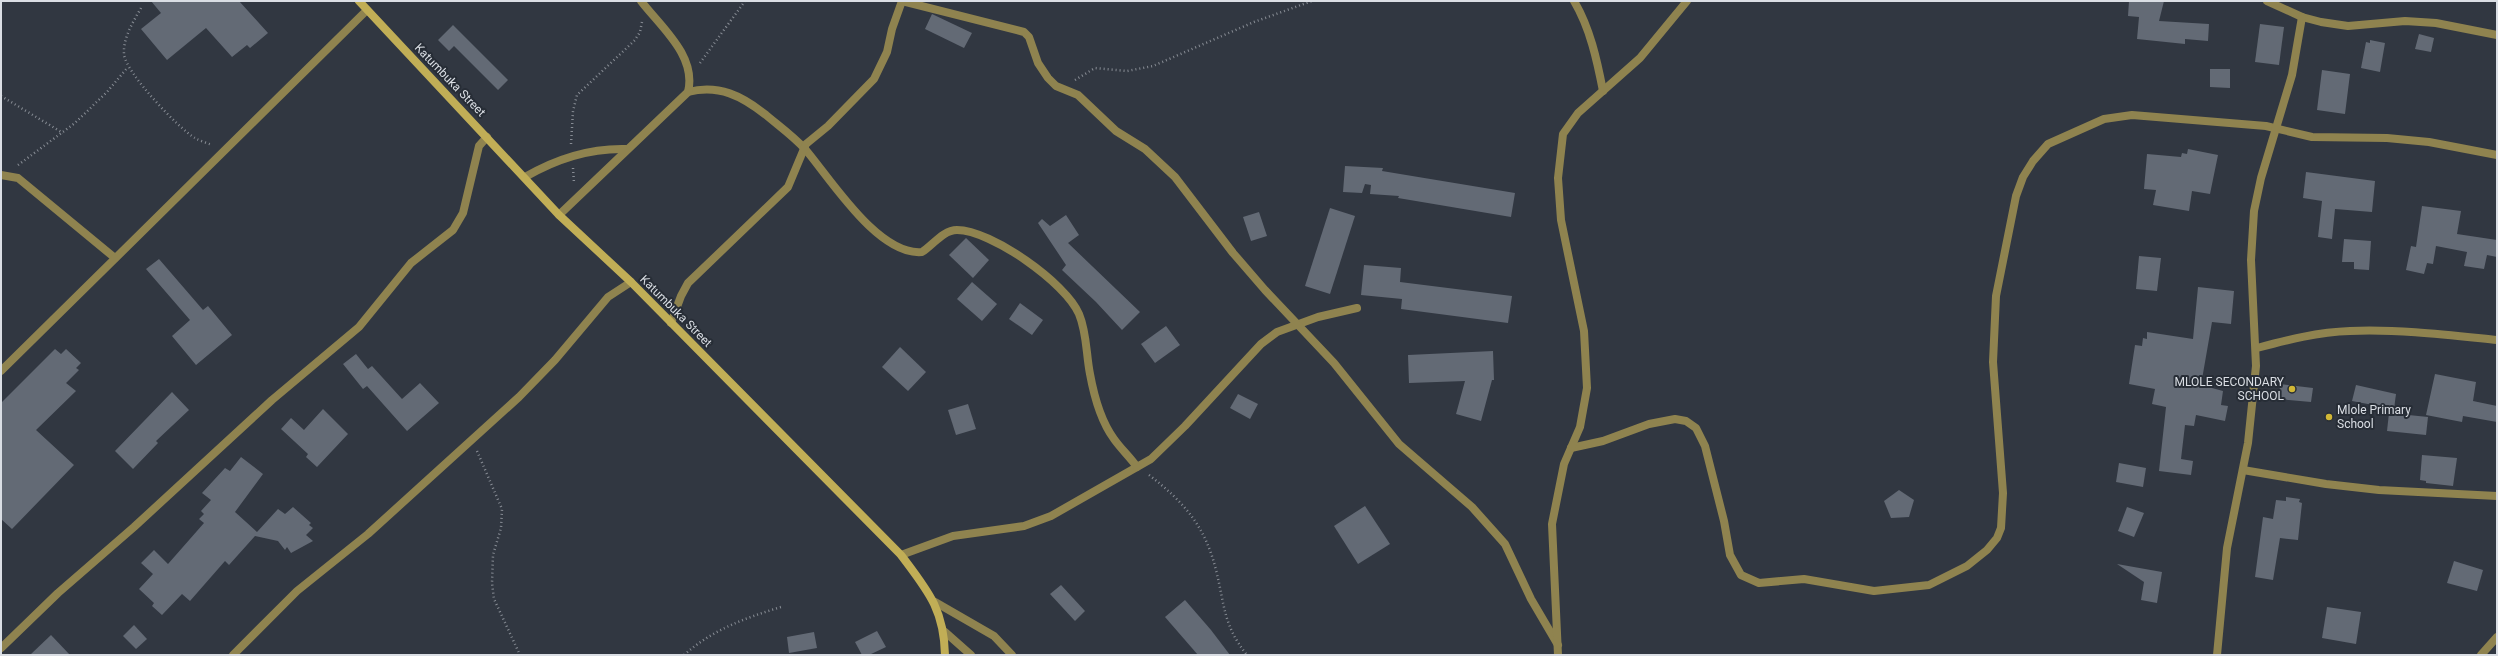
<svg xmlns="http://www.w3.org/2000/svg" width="2498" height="656" font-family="Roboto,sans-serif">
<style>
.building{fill:#636a75}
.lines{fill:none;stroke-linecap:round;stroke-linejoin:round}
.path{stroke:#878c94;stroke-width:2.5;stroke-dasharray:1 3;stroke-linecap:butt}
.lane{stroke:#8f834f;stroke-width:8}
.street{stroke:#8f834f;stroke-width:8}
.secondary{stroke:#c1ae56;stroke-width:8}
.poi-dot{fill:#d1b736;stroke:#272d36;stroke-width:1.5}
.labels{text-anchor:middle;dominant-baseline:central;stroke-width:4;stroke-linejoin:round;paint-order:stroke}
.street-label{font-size:12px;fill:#dadee4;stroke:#272d36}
.poi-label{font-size:12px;fill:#dadee4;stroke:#272d36;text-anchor:end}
</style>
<rect width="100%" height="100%" fill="#313741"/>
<g class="building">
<polygon points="151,1 239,1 268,33 250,48 247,45 232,57 206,28 167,60 141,29 161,13"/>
<polygon points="2129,1 2164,1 2159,21 2209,24 2208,41 2185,39 2185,44 2137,39 2139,17 2128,16"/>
<polygon points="932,14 972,33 964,48 925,29"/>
<polygon points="2260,24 2284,27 2279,65 2255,62"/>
<polygon points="453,25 508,80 498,90 454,46 449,51 438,40"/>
<polygon points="2419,34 2434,38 2431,52 2415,49"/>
<polygon points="2370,40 2385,43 2380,72 2361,68 2366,42 2370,43"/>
<polygon points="2210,69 2230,69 2230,88 2210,87"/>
<polygon points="2322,70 2350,74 2345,114 2317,110"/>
<polygon points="2188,149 2218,155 2210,194 2192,191 2189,211 2153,205 2156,190 2144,189 2147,154 2181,157 2182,153 2187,154"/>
<polygon points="1345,166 1383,168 1382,171 1515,193 1511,217 1398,198 1399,196 1370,194 1371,185 1365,184 1362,193 1343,192"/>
<polygon points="2306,172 2375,181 2372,212 2335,209 2332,239 2318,237 2322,201 2303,198"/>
<polygon points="2422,206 2461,211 2457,234 2497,240 2497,257 2487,255 2484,269 2464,266 2467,252 2436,246 2433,264 2427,263 2424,274 2406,270 2411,246 2416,247"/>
<polygon points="1330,208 1355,216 1330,294 1305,286"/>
<polygon points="1259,212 1267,236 1251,241 1243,217"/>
<polygon points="1066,215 1079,235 1068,243 1140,312 1122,330 1096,302 1062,270 1066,265 1038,223 1042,219 1050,226"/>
<polygon points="966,238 989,260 973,278 949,255"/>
<polygon points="2344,239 2371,241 2369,270 2354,269 2354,262 2342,262"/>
<polygon points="2139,256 2161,258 2157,291 2136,289"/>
<polygon points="159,259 203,310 208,306 232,335 196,365 172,336 190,320 146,269"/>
<polygon points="1364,265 1401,268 1400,282 1512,296 1508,323 1401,309 1402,299 1361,295"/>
<polygon points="972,282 997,304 982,321 957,299"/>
<polygon points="2198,287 2234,291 2231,324 2212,322 2201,385 2223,391 2221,405 2228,406 2225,421 2196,415 2194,426 2185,425 2181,459 2193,461 2191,475 2159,471 2166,407 2152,404 2155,389 2129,384 2135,345 2142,346 2143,338 2147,339 2147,332 2193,339"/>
<polygon points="1020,303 1043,320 1032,335 1009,319"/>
<polygon points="1166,326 1180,345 1155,363 1141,344"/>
<polygon points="900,347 926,372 908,391 882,367"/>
<polygon points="55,349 61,354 66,349 81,363 76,368 79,370 66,383 76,391 36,430 74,465 12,529 1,519 1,403"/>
<polygon points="1493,351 1494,380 1492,380 1481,421 1456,414 1465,381 1409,383 1408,355"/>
<polygon points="356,354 368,369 372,366 402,399 420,383 439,403 407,431 367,386 363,389 343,364"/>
<polygon points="2435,374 2476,382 2473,401 2497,406 2497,422 2463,416 2462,422 2426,415"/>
<polygon points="2280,384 2313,388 2311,402 2279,399"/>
<polygon points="2356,385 2396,394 2394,409 2352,401"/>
<polygon points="172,392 189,410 156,441 158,443 133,469 115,451"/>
<polygon points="1238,394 1258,404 1250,419 1230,408"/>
<polygon points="968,404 976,429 956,435 948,410"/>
<polygon points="323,409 348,434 317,467 306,457 308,454 281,429 291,418 304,430"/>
<polygon points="2389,413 2428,417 2426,435 2387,431"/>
<polygon points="2422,455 2457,458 2453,486 2426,483 2426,481 2420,480"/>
<polygon points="241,457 263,474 235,512 257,532 278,509 285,514 293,507 311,523 309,525 313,528 306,535 313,541 291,553 287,547 285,550 278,541 255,536 229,565 225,561 190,601 182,594 162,615 152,606 154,603 139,589 153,574 141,563 154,550 168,564 204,523 199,519 204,514 201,511 211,500 202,493 225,468 230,471"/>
<polygon points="2119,463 2146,468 2143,487 2116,482"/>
<polygon points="1899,490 1914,500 1909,517 1891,518 1884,501"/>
<polygon points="2286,497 2300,499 2299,502 2302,503 2298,540 2280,538 2273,580 2255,577 2263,517 2273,519 2276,500 2286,501"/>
<polygon points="1365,506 1390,544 1358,564 1334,526"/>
<polygon points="2127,507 2144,513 2134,537 2118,531"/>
<polygon points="2454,561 2483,570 2477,591 2447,583"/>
<polygon points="2117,564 2162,572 2157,603 2141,600 2144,582"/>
<polygon points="1061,585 1085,611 1075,621 1050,594"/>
<polygon points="1185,600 1211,630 1230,655 1198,655 1165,617"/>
<polygon points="2327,607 2361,612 2356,644 2322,638"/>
<polygon points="134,625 147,639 136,649 123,636"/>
<polygon points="877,631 886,647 869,655 862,655 855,642"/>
<polygon points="814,632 817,648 789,653 787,637"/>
<polygon points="51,635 70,655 30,655"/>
</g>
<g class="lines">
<g class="path">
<path d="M141 8C133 22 123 38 124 54 125 72 179 129 195 138 200 141 207 143 212 145"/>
<polyline points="700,63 745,1"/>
<polyline points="1075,80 1095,68 1127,71 1153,66 1254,22 1312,1"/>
<polyline points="1,96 63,133"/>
<polyline points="571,144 573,111 577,95 635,40 640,32 642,22"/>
<polyline points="18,165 75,123 107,92 128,67"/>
<polyline points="573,168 574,183"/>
<polyline points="477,451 502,509 501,528 493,555 492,583 494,599 520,655"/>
<path d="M1149 475C1184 502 1205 526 1216 570 1225 606 1223 625 1247 655"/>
<path d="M684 655C712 630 745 618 781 607"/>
</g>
<g class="lane">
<polyline points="1,175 18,178 115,258"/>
<polyline points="901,555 953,536 1024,526 1051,516 1151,459 1185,426 1261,344 1277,332 1318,317 1357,308"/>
</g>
<g class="street">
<polyline points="902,1 1024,32 1029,37 1038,63 1048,78 1056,86 1078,95 1116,131 1145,149 1175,177 1233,253 1265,290 1334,363 1399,444 1472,507 1505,544 1531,599 1558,645"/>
<path d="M1574 1C1590 28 1597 60 1603 91"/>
<polyline points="2267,1 2302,17 2321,22 2348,26 2405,21 2436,23 2497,35"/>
<path d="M688 92C719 84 742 96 766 115 779 126 793 136 805 149 830 178 878 256 922 252 933 245 943 230 957 230 991 230 1066 283 1079 314 1087 333 1086 354 1090 374 1094 396 1100 420 1114 439 1121 449 1130 457 1137 467"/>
<path d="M525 177C556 159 589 148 626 149"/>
<path d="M559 215 688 92C697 56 661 27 641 1"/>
<polyline points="671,323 681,296 688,283 788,187 806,144 828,126 874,79 887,52 892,29 902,1"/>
<path d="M2257 348C2287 340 2318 332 2350 331 2399 329 2448 335 2497 340"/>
<polyline points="1,371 367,10"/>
<polyline points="1571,448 1603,441 1649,424 1675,419 1686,421 1696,428 1705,446 1724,521 1730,555 1741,575 1759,583 1804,579 1874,591 1929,585 1967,566 1987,550 1997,538 2001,528 2003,493 1993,362 1996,296 2016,196 2023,177 2033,161 2048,144 2104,119 2132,115 2266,126 2312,137 2387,138 2429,142 2497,155"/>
<polyline points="2243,470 2326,484 2379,490 2497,496"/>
<polyline points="935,602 994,636 1012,655"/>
<polyline points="945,632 971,655"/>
<polyline points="1,648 58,593 134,527 272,400 359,327 411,263 453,230 463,213 479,146 487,137"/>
<polyline points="233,655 297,591 368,534 519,397 555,360 608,297 631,282"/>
<polyline points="1558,655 1552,524 1564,464 1580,427 1587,388 1584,331 1561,220 1558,178 1563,134 1578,113 1640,58 1687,1"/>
<polyline points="2217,655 2227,548 2248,443 2256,366 2251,260 2254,211 2261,178 2292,75 2302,17"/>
<polyline points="2481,655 2497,637"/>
</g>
<path class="secondary" d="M359 1 559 215 631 282 901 555C928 591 944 609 945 655"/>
</g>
<g class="poi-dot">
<circle cx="2292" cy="389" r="4"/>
<circle cx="2329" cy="417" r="4"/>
</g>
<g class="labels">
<g class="street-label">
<text transform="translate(450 80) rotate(46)">Katumbuka Street</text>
<text transform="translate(676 311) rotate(45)">Katumbuka Street</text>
</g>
<g class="poi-label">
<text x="2284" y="382">MLOLE SECONDARY<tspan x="2284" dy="14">SCHOOL</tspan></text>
<text x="2337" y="410" text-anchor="start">Mlole Primary<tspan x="2337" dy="14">School</tspan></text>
</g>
</g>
<rect width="2498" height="656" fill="none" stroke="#dadee4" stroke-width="4"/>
</svg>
